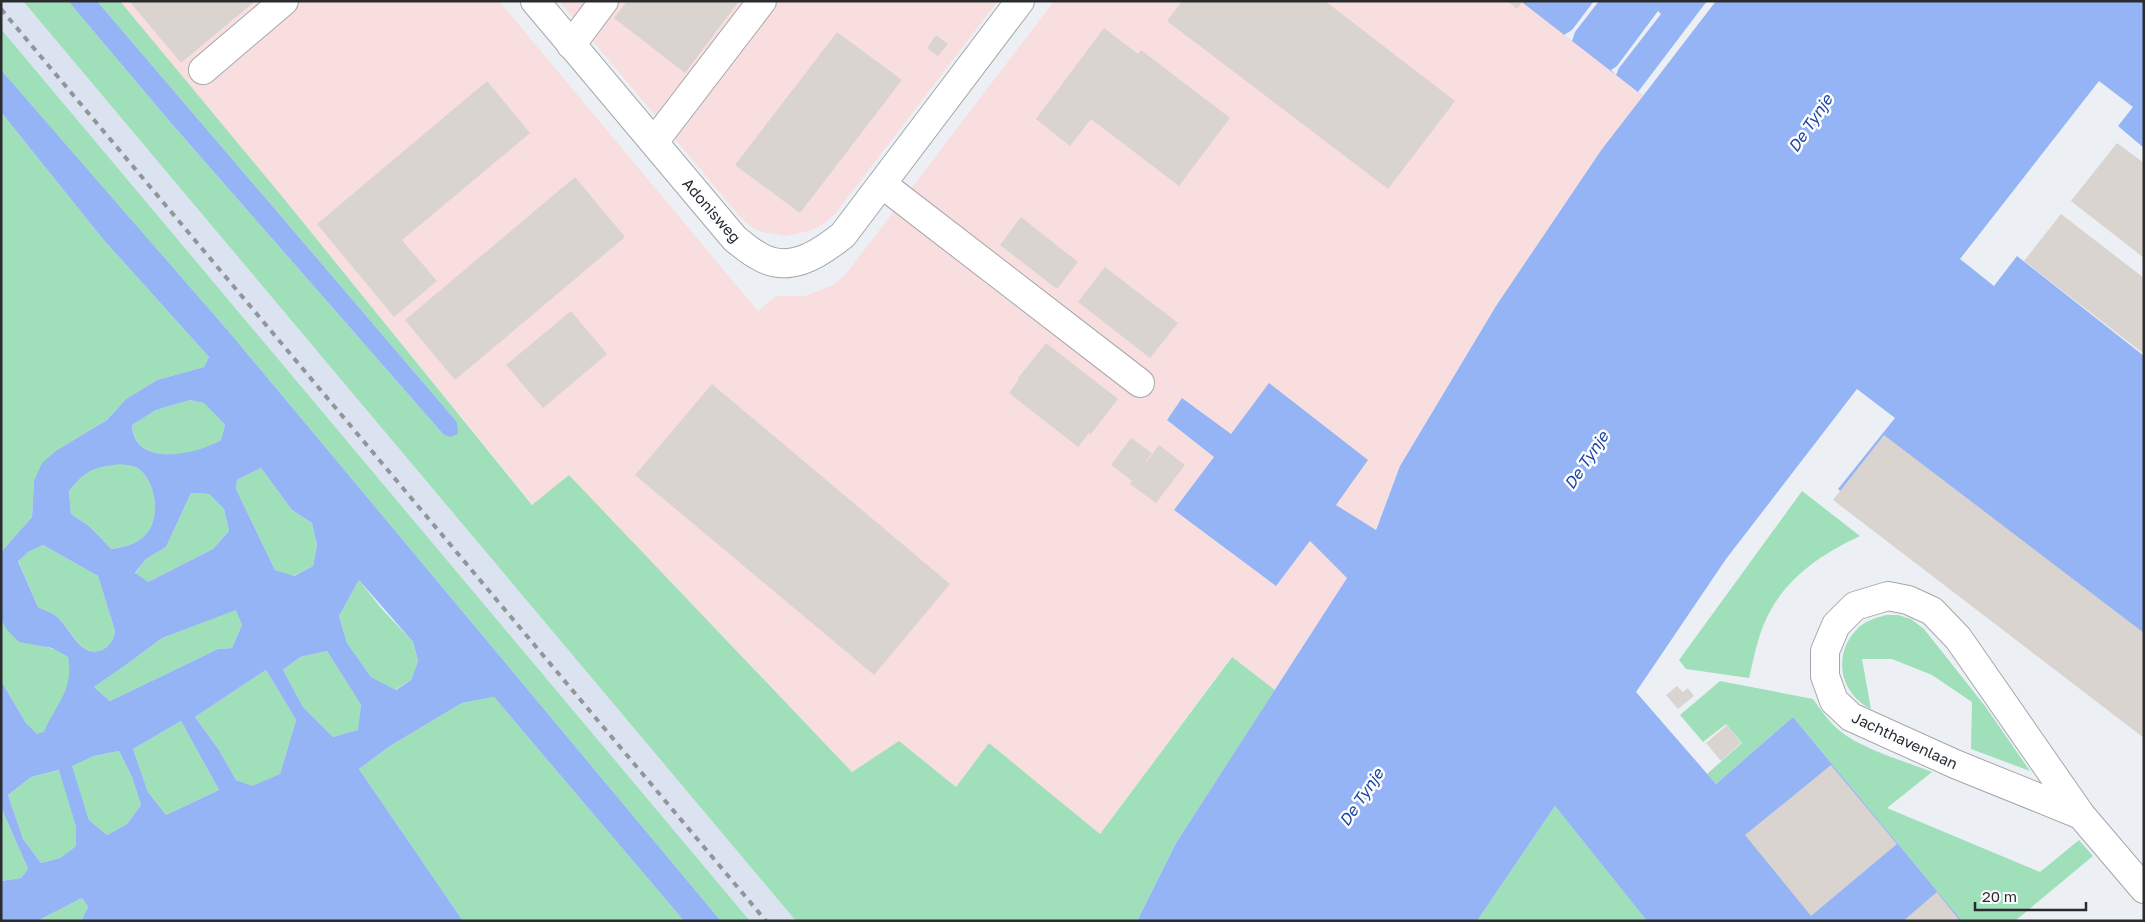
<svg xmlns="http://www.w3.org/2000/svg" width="2145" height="922" font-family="'Golos Text',sans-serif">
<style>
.built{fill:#dce3f0}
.industrial{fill:#f9dedf}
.green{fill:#9fe0ba}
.water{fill:#94b4f6;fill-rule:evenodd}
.pier{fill:#ecf0f5}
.building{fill:#d9d4cf}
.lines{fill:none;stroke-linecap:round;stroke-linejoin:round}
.minor-casing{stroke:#a4a7ac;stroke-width:30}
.minor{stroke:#fff;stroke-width:28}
.rail{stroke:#929599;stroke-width:4;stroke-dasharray:6 6;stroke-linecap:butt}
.labels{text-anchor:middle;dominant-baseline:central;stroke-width:5;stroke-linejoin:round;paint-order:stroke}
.street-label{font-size:15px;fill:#2a2b2d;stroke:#fcfdfe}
.water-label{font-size:16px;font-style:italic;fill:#1e43a1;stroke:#fcfdfe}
</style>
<rect width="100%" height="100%" fill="#ecf0f5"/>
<polygon class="built" points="1,1 23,1 796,921 750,921 1,29"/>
<g class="industrial">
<polygon points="120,1 499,1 758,311 776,296 805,296 833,285 846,274 1054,1 1525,1 1524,3 1643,96 1602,149 1496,306 1400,466 1375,530 1336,505 1367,460 1269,383 1231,435 1182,398 1167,420 1214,457 1174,510 1276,586 1310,541 1348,578 1275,690 1231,657 1100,834 989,743 956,787 899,742 852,772 569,475 533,505 281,195"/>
<polygon points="559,1 998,1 835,214 822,225 810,231 785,236 762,232 751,227 742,219"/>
</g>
<g class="green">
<polygon points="23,1 68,1 171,123 443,434 457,422 97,1 120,1 281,195 532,505 569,475 852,772 899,741 956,787 989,743 1100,834 1232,657 1275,690 1176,843 1137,921 796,921"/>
<polygon points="1,29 750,921 721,921 230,333 12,83 1,70"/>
<polygon points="1,112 102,238 209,357 204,367 157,380 126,399 107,420 57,450 34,481 32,517 1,552"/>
<path d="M190 400 204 403 225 425 221 440C196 456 135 468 132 425L156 410Z"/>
<path d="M120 463C126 465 135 466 139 469 156 482 161 518 146 534 136 545 124 547 110 549L89 526 71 514 69 491C87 469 93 468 120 463Z"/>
<polygon points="261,468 292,510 312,523 317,545 313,566 293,576 275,570 236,489 237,480"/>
<path d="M1802 491 1860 536C1817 556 1779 583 1762 629 1756 645 1753 662 1749 678L1686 669 1679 660Z"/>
<polygon points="191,493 209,494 224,509 229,531 213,549 148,582 135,574 146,559 166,547"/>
<path d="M43 545 98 576 115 631C114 639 110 646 102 650 81 659 71 628 56 616 51 612 43 610 38 607L18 560 28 552Z"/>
<polygon points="359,580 381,608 413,642 418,661 411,680 395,690 371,677 347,643 339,616"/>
<polygon points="237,609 242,625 232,648 218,649 110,701 94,687 130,662 162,638"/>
<path d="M1886 615H1898L1911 619 1924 629 1985 706 2030 771 1971 749 1972 702 1932 675 1892 659H1862L1871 709C1839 693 1832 654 1858 628 1865 621 1876 618 1886 615Z"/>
<path d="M1 619C17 647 24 640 50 648 56 649 62 654 68 657L71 675 68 688 44 733 37 735 26 723 1 681Z"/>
<polygon points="327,651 361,705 359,730 333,737 303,707 283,670 300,657"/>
<polygon points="266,670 296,720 280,774 252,787 236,780 219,750 195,717"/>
<path d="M1720 681 1813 699C1821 710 1829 722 1840 731 1862 749 1904 761 1932 772L1887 808 2040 872 2079 840 2093 856 2015 921H1962L1793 717 1716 784 1707 774 1742 743 1726 724 1703 742 1680 715Z"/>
<polygon points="494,697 684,921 463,921 359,769 390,746 462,703"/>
<polygon points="181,721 219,790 166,815 148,792 133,749"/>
<polygon points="119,751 132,777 141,805 127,824 107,835 89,820 71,766 94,756"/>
<polygon points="60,770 76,827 76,846 60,858 41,863 23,839 8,795 31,777"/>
<polygon points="1555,806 1647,921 1477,921"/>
<polygon points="1,807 28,869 21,878 1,881"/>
<polygon points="82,898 88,907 81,921 37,921"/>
</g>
<g class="water">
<polygon points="68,1 97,1 457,422 458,434 450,437 443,434 171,123"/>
<polygon points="1525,1 2144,1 2144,148 2118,126 2133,107 2099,81 1960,259 1994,286 2017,256 2144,356 2144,724 1838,489 1895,418 1857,389 1726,559 1636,692 1716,784 1793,717 1962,921 1647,921 1555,806 1477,921 1137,921 1176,843 1347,578 1310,541 1276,586 1174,510 1214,457 1167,420 1182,398 1231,434 1269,383 1368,460 1336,505 1376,530 1400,466 1496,306 1602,149 1643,96 1523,3"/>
<path d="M1 70 230 333 721 921H684L494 697 462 703 390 746 359 769 463 921H81L88 907 82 898 37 921H1V881L21 878 28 869 1 807V681L26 723 37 734 44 732C56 703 74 691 68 657L52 648 19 642 7 630 1 619V552L32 517 34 481 42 463 57 450 107 420 126 399 157 380 204 367 209 357 102 238 1 112ZM190 400 204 403 225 425 221 440C196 455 134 468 132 425L156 410ZM120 464C126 465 135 466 139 469 156 482 161 518 146 534 136 545 124 547 111 549L89 526 71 514 69 491C87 469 93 468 120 464ZM261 468 292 510 312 523 317 545 313 566 294 576 275 570 236 489 237 480ZM191 493 209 494 224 509 229 531 213 549 148 582 135 573 146 559 166 547ZM43 545 98 576 115 631C114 639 110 646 102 650 80 659 71 628 56 616 51 612 43 610 38 607L18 561 28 552ZM359 580 413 642 418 661 411 680 396 690 371 677 347 643 339 616ZM236 610 242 625 232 648 218 649 110 701 94 687 130 662 162 638ZM327 651 361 705 358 730 333 737 303 707 283 670 300 657ZM266 670 296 720 280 774 252 786 236 780 219 750 195 717ZM181 721 219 790 166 815 148 792 133 749ZM119 751 132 777 141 805 127 824 107 835 89 820 72 766 94 756ZM59 770 76 827V846L60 858 41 863 23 839 8 795 31 777Z"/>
</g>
<g class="pier">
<polygon points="1594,1 1599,1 1575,32 1572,41 1564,35 1572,30"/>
<polygon points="1707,1 1716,1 1643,96 1638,92"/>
<polygon points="1658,11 1661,14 1619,68 1616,75 1611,70 1617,66"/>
</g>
<g class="building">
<polygon points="129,1 255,1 181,63"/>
<polygon points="627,1 739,1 685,73 614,18"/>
<polygon points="1182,1 1325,1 1455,101 1388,189 1167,21"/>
<polygon points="1507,1 1523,1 1517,9"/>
<polygon points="1104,28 1138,54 1141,50 1230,118 1179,186 1091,119 1070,146 1036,119"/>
<polygon points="837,32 902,80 800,213 735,165"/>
<polygon points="936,35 948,44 938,56 927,48"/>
<polygon points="487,81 530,133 402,240 437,281 394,317 317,224"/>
<polygon points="2117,143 2144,163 2144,258 2071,201"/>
<polygon points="575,177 625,237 455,380 405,320"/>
<polygon points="2061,214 2144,278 2144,354 2024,261"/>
<polygon points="1021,217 1078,262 1057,289 1000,245"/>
<polygon points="1105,267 1178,323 1150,358 1078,302"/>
<polygon points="571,311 607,354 543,408 506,365"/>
<polygon points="1046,343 1118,399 1090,435 1089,433 1078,447 1009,393 1019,379 1018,378"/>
<polygon points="712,384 950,584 874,675 635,475"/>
<polygon points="1884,435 2144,633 2144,738 1833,500"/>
<polygon points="1131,438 1152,453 1146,461 1147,461 1159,445 1185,465 1156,503 1130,484 1132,481 1111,465"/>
<polygon points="1677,686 1683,692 1688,688 1694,696 1678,709 1666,695"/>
<polygon points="1727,725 1741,743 1721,761 1706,743"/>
<polygon points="1831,765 1897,844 1811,916 1745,835"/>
<polygon points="1937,892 1960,921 1903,921"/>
</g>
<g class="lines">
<g class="minor-casing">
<g id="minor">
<path d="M535 1 735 239C742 244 749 251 757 255 788 275 818 255 843 235L1020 1"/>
<polyline points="571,45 604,1"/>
<polyline points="203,70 284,1"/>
<polyline points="654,142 762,1"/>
<polyline points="882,184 1140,383"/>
<polyline points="2081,815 1955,764 1851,717 1834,701 1825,676 1825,651 1836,625 1855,606 1888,596 1908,600 1932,611 1958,638 2081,815 2144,889"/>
</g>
</g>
<use href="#minor" class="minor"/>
<polyline class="rail" points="1,9 766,921"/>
</g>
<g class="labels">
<g class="street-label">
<text transform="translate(712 210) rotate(49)">Adonisweg</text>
<text transform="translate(1905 740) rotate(25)">Jachthavenlaan</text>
</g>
<g class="water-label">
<text transform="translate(1810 123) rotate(-56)">De Tynje</text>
<text transform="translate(1586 460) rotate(-56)">De Tynje</text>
<text transform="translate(1361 797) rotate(-56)">De Tynje</text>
</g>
</g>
<rect width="2145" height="922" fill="none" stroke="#2a2b2d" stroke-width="5"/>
<path d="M1975 902v8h111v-8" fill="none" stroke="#2a2b2d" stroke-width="2.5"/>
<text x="1982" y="902" font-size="15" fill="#2a2b2d" stroke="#fcfdfe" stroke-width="4" paint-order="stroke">20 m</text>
</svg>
